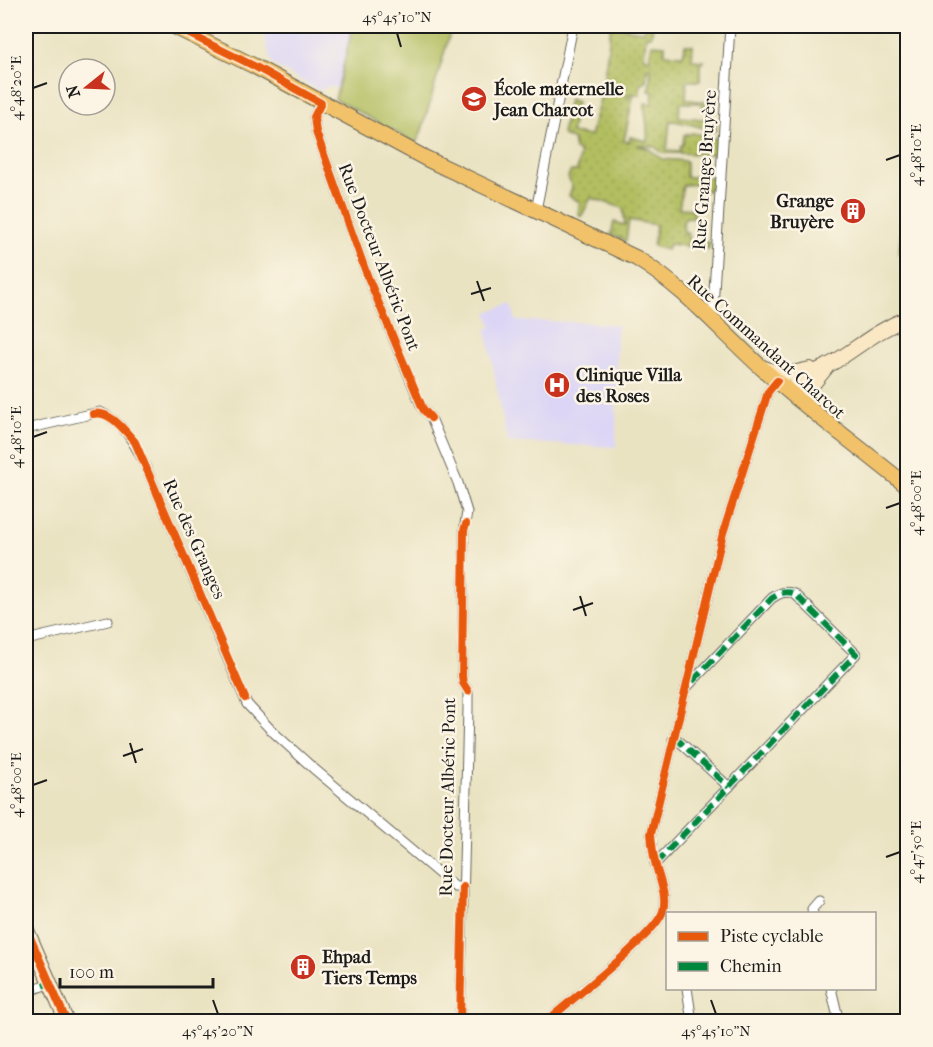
<svg xmlns="http://www.w3.org/2000/svg" width="933" height="1047" font-family="'IM FELL French Canon',serif">
<style>
.built{fill:#dcd5f6}
.grass{fill:#b2be60;stroke:#676d3e;stroke-width:1.5}
.park{fill:url(#park-dots);stroke:#676d3e;stroke-width:1.5;fill-rule:evenodd}
.lines{fill:none;stroke-linecap:round;stroke-linejoin:round}
.minor-casing{stroke:#646256;stroke-width:11}
.secondary-casing{stroke:#646256;stroke-width:16}
.primary-casing{stroke:#646256;stroke-width:17}
.minor{stroke:#fff;stroke-width:9}
.secondary{stroke:#fae7c3;stroke-width:14}
.primary{stroke:#f2c26a;stroke-width:15}
.quiet{stroke:#00873e;stroke-width:6;stroke-dasharray:12 6;stroke-linecap:butt}
.cycleway-casing{stroke:#fcf5e5;stroke-width:11}
.cycleway{stroke:#e8590c;stroke-width:8}
.ticks{fill:none;stroke:#1c1c1c;stroke-width:2}
.labels{text-anchor:middle;dominant-baseline:central;stroke-width:5;stroke-linejoin:round;paint-order:stroke}
.poi-label{font-size:18px;font-weight:bold;fill:#1c1c1c;stroke:#fcf5e5;text-anchor:start}
.street-label{font-size:18px;fill:#1c1c1c;stroke:#fcf5e5}
.neatline{fill:none;stroke:#1c1c1c;stroke-width:2}
.ticks-label{font-size:15px;text-anchor:middle;fill:#1c1c1c}
</style>
<defs>
<pattern id="park-dots" width="8" height="8" patternUnits="userSpaceOnUse" patternTransform="scale(1.5)"><rect width="8" height="8" fill="#b2be60"/><path d="M2 2h.1M6 6h.1" fill="none" stroke="#98a353" stroke-width="1.8" stroke-linecap="round"/></pattern>
</defs>
<rect width="100%" height="100%" fill="#fcf5e5"/>
<filter id="ink" filterUnits="userSpaceOnUse"><feTurbulence type="fractalNoise" baseFrequency=".0167" numOctaves="2"/><feDisplacementMap in="SourceGraphic" scale="12" xChannelSelector="R" yChannelSelector="G"/><feConvolveMatrix kernelMatrix="1 2 1 2 8 2 1 2 1" color-interpolation-filters="sRGB"/></filter>
<filter id="wash" filterUnits="userSpaceOnUse"><feTurbulence type="fractalNoise" baseFrequency=".008" numOctaves="4" result="noise"/><feDisplacementMap in="SourceGraphic" scale="24" xChannelSelector="R" yChannelSelector="G"/><feGaussianBlur stdDeviation="1.35" result="paint"/><feColorMatrix in="noise" values="0 0 0 0 0 0 0 0 0 0 0 0 0 0 0 0 0 1.4 0 .05"/><feComposite in="paint" operator="in"/></filter>
<g filter="url(#wash)">
<rect width="100%" height="100%" fill="#eae3c2"/>
<g class="built">
<polygon points="261,26 353,26 337,88 327,86 320,91 272,64"/>
<polygon points="512,304 516,321 587,322 617,325 616,447 507,442 486,329 492,327 487,313"/>
</g>
<polygon class="grass" points="353,26 452,26 422,130 416,143 335,99"/>
<g class="park">
<path d="M611 26 643 31 645 26H653L651 36H646L644 58 649 59 652 44 665 45V54L683 55 685 45H693L692 60 704 61 700 65V81H687L686 99 708 103V107H703L700 103H680L679 117 716 120V131C701 128 684 121 670 121L667 150 680 151V146L683 145 684 135 693 133 716 138V154L663 153 653 146 637 145 649 149 662 159 686 161V177H713L714 190 706 191 704 184 683 185 679 208 694 209V218L686 217 683 223 684 233 687 232 689 241 709 242V249L669 244 667 250 653 246 656 225 629 220 626 241 611 235 614 222 625 225 623 208 591 198 581 217 578 213 580 202 569 196 572 187 568 177 571 171H577L580 152 575 150 573 139 565 137 562 134 569 99 577 102 571 133 590 136 602 92ZM651 68 649 91 653 92 652 104 645 103C644 117 649 127 647 141L630 137 629 142 624 141 633 97H628V94L639 95 641 84 646 81 647 69Z"/>
<polygon points="907,188 907,252 899,253"/>
</g>
</g>
<g filter="url(#ink)">
<g class="lines">
<g class="minor-casing">
<g id="minor">
<polyline points="321,103 314,117 316,132 367,275 420,403 423,409 431,418 458,483 467,512 464,530 462,676 463,683 468,691 468,709 460,1022"/>
<polyline points="536,210 573,26"/>
<polyline points="709,316 713,308 730,26"/>
<path d="M26 429 100 412C123 421 135 444 145 465L247 704 271 730 313 768 455 887H463"/>
<polyline points="26,640 108,621"/>
<polyline points="673,739 679,741 729,787"/>
<path d="M655 864 856 654 795 594C786 590 780 593 772 598L686 688"/>
<polyline points="813,914 812,909 819,901"/>
<polyline points="687,988 692,1022"/>
<polyline points="831,988 839,1022"/>
<polyline points="26,992 50,983"/>
<path d="M546 1022C568 1002 657 934 663 911 667 896 660 881 656 866 653 856 652 845 651 834L723 533 764 405 768 392 777 381"/>
</g>
</g>
<g class="secondary-casing">
<g id="secondary">
<polyline points="762,367 783,375 810,369"/>
<path d="M790 392C799 375 820 371 836 361 861 345 879 329 908 318"/>
<polyline points="800,400 826,368"/>
<polyline points="26,928 67,1022"/>
</g>
</g>
<g class="primary-casing">
<path id="primary" d="M173 26 254 66 425 158 636 258C685 288 721 331 763 369 809 411 860 447 908 487"/>
</g>
<use href="#minor" class="minor"/>
<use href="#secondary" class="secondary"/>
<use href="#primary" class="primary"/>
<g class="quiet">
<polyline points="673,739 679,741 729,787"/>
<path d="M655 864 856 654 795 594C786 590 780 593 772 598L689 685"/>
<polyline points="26,992 50,983"/>
</g>
<g class="cycleway-casing">
<g id="cycleway">
<polyline points="173,26 254,66 321,103 314,117 316,132 367,275 423,409 431,418"/>
<path d="M93 414C110 410 124 430 135 442L245 698"/>
<polyline points="466,524 464,530 462,676 463,683 468,691"/>
<polyline points="26,928 67,1022"/>
<polyline points="460,1022 463,887"/>
<path d="M546 1022C568 1002 657 934 663 911 667 896 660 881 656 866 653 856 652 845 651 834L723 533 764 405 768 392 777 381"/>
</g>
</g>
<use href="#cycleway" class="cycleway"/>
</g>
</g>
<path class="ticks" d="M397 33 401 47M33 88 47 83M886 160 900 155M477 281 484 301M471 294 491 288M33 437 47 432M886 508 900 503M580 596 586 616M573 610 593 603M130 743 136 763M123 756 143 749M33 785 47 780M886 857 900 852M213 1000 218 1014M711 1000 716 1014"/>
<defs>
<g id="school-disc" transform="scale(1.35)"><circle r="9.5" fill="#c8321e" stroke="#fcf5e5"/><path d="M0-5L7-2L0 1L-7-2ZM-4 1L0 2.5L4 1V4Q0 6-4 4Z" fill="#fff"/></g>
<g id="building-disc" transform="scale(1.35)"><circle r="9.5" fill="#c8321e" stroke="#fcf5e5"/><path d="M-4-6H4V6H1V3H-1V6H-4ZM-2.5-4.3h1.7v1.8h-1.7ZM.8-4.3h1.7v1.8H.8ZM-2.5-1h1.7V.8h-1.7ZM.8-1h1.7V.8H.8Z" fill="#fff"/></g>
<g id="hospital-disc" transform="scale(1.35)"><circle r="9.5" fill="#c8321e" stroke="#fcf5e5"/><path d="M-5-5h3v3.5h4V-5h3V5h-3V1.5h-4V5h-3Z" fill="#fff"/></g>
</defs>
<g fill-rule="evenodd">
<use href="#school-disc" x="474" y="99"/>
<use href="#building-disc" x="853" y="211"/>
<use href="#hospital-disc" x="557" y="385"/>
<use href="#building-disc" x="303" y="967"/>
</g>
<g class="labels">
<g class="poi-label">
<text x="494" y="89">École maternelle<tspan x="494" dy="21">Jean Charcot</tspan></text>
<text x="834" y="201" text-anchor="end">Grange<tspan x="834" dy="21">Bruyère</tspan></text>
<text x="576" y="375">Clinique Villa<tspan x="576" dy="21">des Roses</tspan></text>
<text x="322" y="957">Ehpad<tspan x="322" dy="21">Tiers Temps</tspan></text>
</g>
<g class="street-label">
<text transform="translate(705 170) rotate(-86)">Rue Grange Bruyère</text>
<text transform="translate(379 257) rotate(69)">Rue Docteur Albéric Pont</text>
<text transform="translate(766 347) rotate(42)">Rue Commandant Charcot</text>
<text transform="translate(194 539) rotate(66)">Rue des Granges</text>
<text transform="translate(448 797) rotate(-89)">Rue Docteur Albéric Pont</text>
</g>
</g>
<rect width="933" height="1047" fill="none" stroke="#fcf5e5" stroke-width="66"/>
<rect x="666" y="912" width="210" height="78" fill="#fcf5e5" stroke="#a29e95" stroke-width="1.5"/>
<rect x="678" y="932" width="30" height="9" fill="#e8590c" stroke="#a29e95" stroke-width="1.5"/>
<text x="720" y="942" font-size="18" fill="#1c1c1c">Piste cyclable</text>
<rect x="678" y="962" width="30" height="9" fill="#00873e" stroke="#a29e95" stroke-width="1.5"/>
<text x="720" y="972" font-size="18" fill="#1c1c1c">Chemin</text>
<g transform="translate(87 87) rotate(252)"><circle r="28" fill="#fcf5e5" stroke="#a29e95" stroke-width="1.5"/>
<path d="M0-4.5L10 22L0 15L-10 22Z" fill="#c8321e"/>
<text y="-9" font-size="16" font-weight="bold" text-anchor="middle" fill="#1c1c1c">N</text>
</g>
<path d="M60 978v9h153v-9" fill="none" stroke="#1c1c1c" stroke-width="3"/>
<text x="69" y="978" font-size="18" fill="#1c1c1c" stroke="#fcf5e5" stroke-width="4.5" paint-order="stroke">100 m</text>
<rect x="33" y="33" width="867" height="981" class="neatline"/>
<g class="ticks-label">
<text x="397" y="22">45°45'10"N</text>
<text transform="translate(16 88) rotate(-90)" y="5">4°48'20"E</text>
<text transform="translate(916 155) rotate(-90)" y="5">4°48'10"E</text>
<text transform="translate(16 437) rotate(-90)" y="5">4°48'10"E</text>
<text transform="translate(916 503) rotate(-90)" y="5">4°48'00"E</text>
<text transform="translate(16 785) rotate(-90)" y="5">4°48'00"E</text>
<text transform="translate(916 852) rotate(-90)" y="5">4°47'50"E</text>
<text x="218" y="1036">45°45'20"N</text>
<text x="716" y="1036">45°45'10"N</text>
</g>
</svg>
